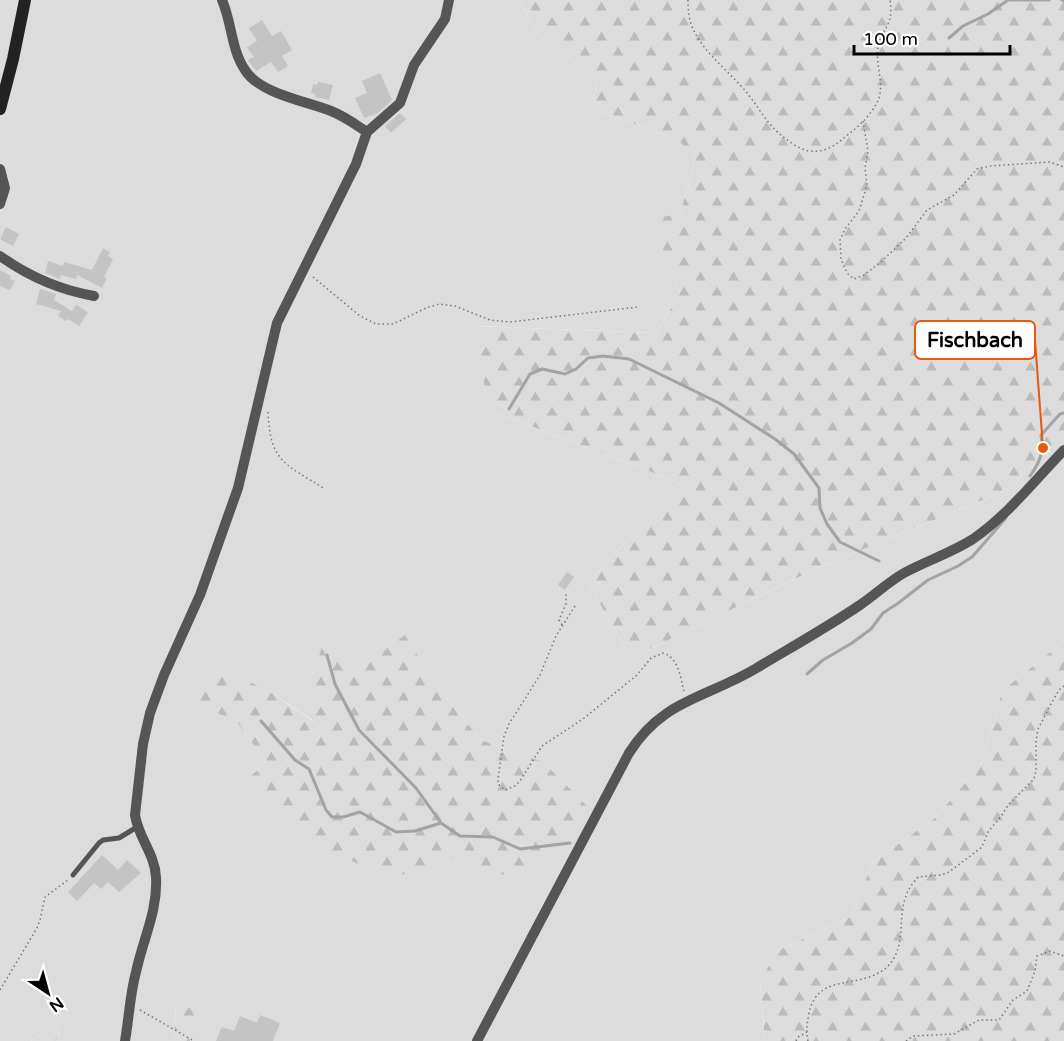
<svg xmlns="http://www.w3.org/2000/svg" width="1064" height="1041" font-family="'Varela Round',sans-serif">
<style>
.grass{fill:#dcdcdc;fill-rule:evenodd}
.forest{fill:url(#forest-firs)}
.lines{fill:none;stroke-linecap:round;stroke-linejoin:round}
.stream{stroke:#a3a3a3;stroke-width:3}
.building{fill:#c4c4c4}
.path{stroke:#777;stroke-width:1.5;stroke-dasharray:1.5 3;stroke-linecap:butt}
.lane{stroke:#555;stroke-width:5}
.street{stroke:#555;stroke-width:10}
.secondary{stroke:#222;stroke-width:12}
.leader{fill:none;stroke:#e8590c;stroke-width:2}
.callout-dot{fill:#e8590c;stroke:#fff;stroke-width:2}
.callout{fill:#fff;stroke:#e8590c;stroke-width:2}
.callout-label{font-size:20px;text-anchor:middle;font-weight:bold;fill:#000}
</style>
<defs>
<pattern id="forest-firs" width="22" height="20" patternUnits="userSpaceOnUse" patternTransform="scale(1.5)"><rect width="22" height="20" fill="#dcdcdc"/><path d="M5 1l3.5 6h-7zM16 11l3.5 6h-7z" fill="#bbb"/></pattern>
</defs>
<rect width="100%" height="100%" fill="#fff"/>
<path class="grass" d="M0 0H519L538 34 598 80 593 100 598 111 674 138 695 153 693 170 680 213 651 221 680 293 656 333 475 326 489 410 680 483 588 583 631 658 813 570 1007 490 1064 435V641L1002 691 982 763 936 817 872 863 852 916 777 951 760 983 765 1041H190L188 1031 176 1007 174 1041H55L60 1033 57 1024 31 1041H0ZM405 636 438 688 481 740 543 763 510 877 245 783 266 762 235 719 269 691 314 721 313 674 323 645 358 670Z"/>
<g class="forest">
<polygon points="519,0 1064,0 1064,435 1007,490 813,570 631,658 588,583 680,483 489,410 474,326 656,333 680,293 650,220 680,213 693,170 695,154 674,138 598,111 593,100 598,80 538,34"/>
<polygon points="405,635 438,688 481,740 543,762 592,811 546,862 510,877 450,857 426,877 374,871 300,838 245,782 266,762 235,719 196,707 193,687 222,669 269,691 313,721 313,674 323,644 358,670"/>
<polygon points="1064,641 1064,1041 765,1041 760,982 777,951 852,916 872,863 936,817 982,763 1002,691"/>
<polygon points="176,1007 199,1009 188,1031 190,1041 174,1041"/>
<polygon points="57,1024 60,1033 55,1041 31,1041"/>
</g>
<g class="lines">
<g class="stream">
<polyline points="1062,0 1064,1"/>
<polyline points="949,38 963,26 988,14 1008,0 1049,0"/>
<polyline points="509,409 530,374 542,369 565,374 576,369 588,358 603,356 629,359 719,403 775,439 794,454 819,488 820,508 827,524 840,542 879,561"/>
<path d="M1030 476C1040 462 1044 453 1041 435L1060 414 1064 413"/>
<polyline points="327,655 335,684 359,730 416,788 441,823 460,836 493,837 520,849 570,843"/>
<polyline points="807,674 823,660 852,643 871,629 883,613 897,604 928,580 958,566 972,557 1006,518"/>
<polyline points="261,721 295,760 309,769 326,810 332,817 343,817 360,812 396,832 415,831 441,823"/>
</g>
</g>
<g class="building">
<polygon points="262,20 272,36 281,31 292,50 282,56 288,66 278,72 271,62 256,71 248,60 254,57 247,47 257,41 249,28"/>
<polygon points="380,73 392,100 378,113 364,118 355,98 367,93 362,81"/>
<polygon points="318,82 333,85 329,100 315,97 315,94 311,93 313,84 317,85"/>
<polygon points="400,113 406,119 391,133 385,126"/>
<polygon points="6,227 19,234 13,246 0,239"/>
<polygon points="103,248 110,252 108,256 113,259 104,277 107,278 102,288 77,275 76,279 61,275 60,279 45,273 48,261 63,266 64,262 92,270"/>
<polygon points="0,270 11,276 10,279 15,281 10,290 0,286"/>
<polygon points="40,289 56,294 54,300 72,311 76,305 88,312 79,326 68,319 66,321 58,316 61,311 36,304"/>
<polygon points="567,572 574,577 565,590 558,585"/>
<polygon points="102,855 118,870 127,860 141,873 119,892 108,882 101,889 94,883 77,901 68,892"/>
<polygon points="260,1015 280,1023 273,1041 216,1041 222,1027 234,1031 240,1016 257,1023"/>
</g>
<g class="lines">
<g class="path">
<path d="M688 0C688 10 689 22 694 31 706 55 731 73 748 94 759 108 767 124 782 136 790 142 800 150 810 151 827 153 838 143 850 133 862 124 874 111 879 98 884 81 875 64 878 47 882 27 894 27 890 0"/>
<polyline points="863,121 868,151 865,168 867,185 859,211 845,229 840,240 841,259 847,273 854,279 864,275 882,261 906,238 927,210 954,195 977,169 990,166 1050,162 1064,167"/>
<polyline points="313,277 360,316 376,324 393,324 426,308 439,304 455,306 490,320 510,322 638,307"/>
<path d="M268 412C270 462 285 464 325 489"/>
<path d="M575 606 556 636 540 675 509 724 504 736 498 779V784L505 790 515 786 520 781 542 746 583 719 637 675 651 658 663 653C679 658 680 677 684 691"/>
<polyline points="562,625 559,620 566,604 566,593"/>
<polyline points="0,990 37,928 40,920 45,897 68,880"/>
<polyline points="140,1010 194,1041"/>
<polyline points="796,1041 798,1037 807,1032"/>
<path d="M808 1041C806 1031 807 1023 809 1013 818 971 860 991 887 967 907 948 897 919 906 896 908 889 913 883 918 877L941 875 949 872 982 847 988 832 1002 815 1008 805 1034 779 1036 771V741L1038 729 1052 702 1059 690 1064 686"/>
<polyline points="906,1041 913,1036 954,1034 979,1020 999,1020 1013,1000 1027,991 1035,971 1037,956 1050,951 1064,956"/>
</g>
<polyline class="lane" points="73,875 99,843 103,840 119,838 137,827"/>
<g class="street">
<path d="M222 0C232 23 231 49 245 70 260 94 306 101 331 111 344 116 355 124 367 132"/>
<polyline points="0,169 5,188 0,204"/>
<path d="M0 256C28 276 60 290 94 296"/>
<path d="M125 1041C129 1018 130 994 136 972 143 939 158 911 156 877 155 854 138 837 135 815L143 744 150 713 164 675 200 595 238 488 277 323 356 164 367 132 400 103 414 65 445 19 449 0"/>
<path d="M477 1041 629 753C662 700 706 698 755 669 790 648 826 628 860 605 875 595 888 582 904 573 926 561 951 553 973 539 1008 515 1035 480 1064 450"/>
</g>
<polyline class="secondary" points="0,109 13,59 25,0"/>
</g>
<path class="leader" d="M1043 448L1035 340"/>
<circle class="callout-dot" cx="1043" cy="448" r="6"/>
<rect class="callout" x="915" y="321" width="120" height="38" rx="6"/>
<g class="callout-label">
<text x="975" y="347">Fischbach</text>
</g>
<g transform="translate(48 993) rotate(144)" stroke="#ffffff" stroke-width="4.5" paint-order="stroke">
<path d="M0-4.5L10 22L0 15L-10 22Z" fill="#000000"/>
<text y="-9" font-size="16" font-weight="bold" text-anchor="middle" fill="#000000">N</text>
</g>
<path d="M854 45v9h156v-9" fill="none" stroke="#000000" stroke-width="3"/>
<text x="863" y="45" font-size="18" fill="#000000" stroke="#ffffff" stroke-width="4.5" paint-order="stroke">100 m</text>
</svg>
